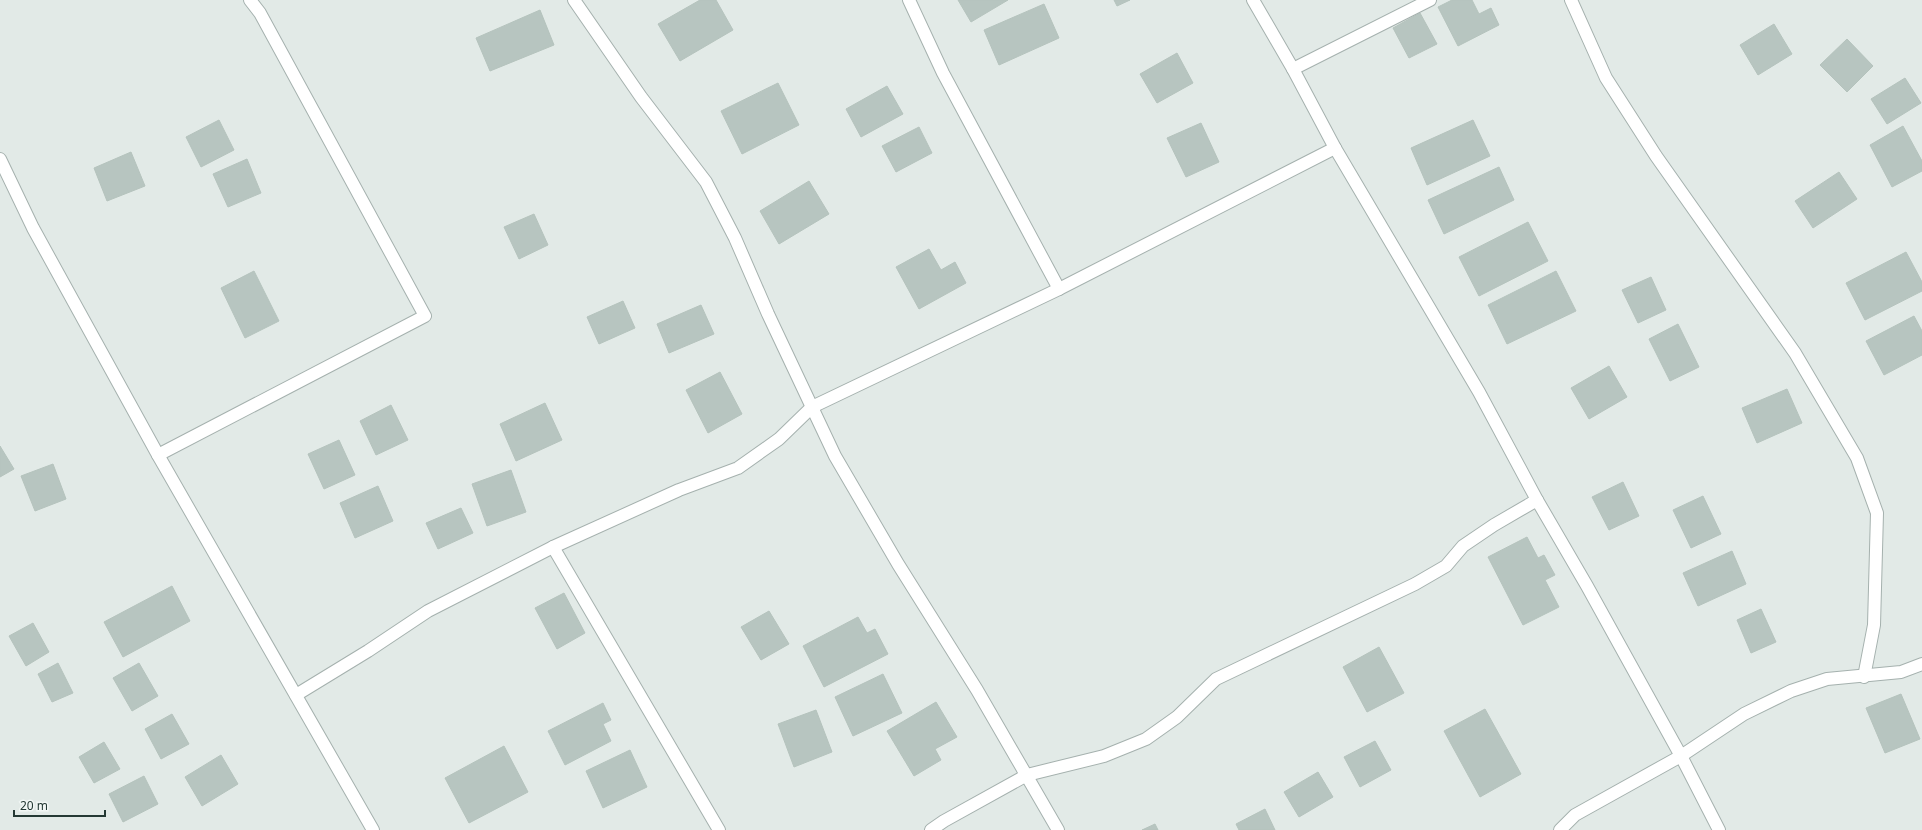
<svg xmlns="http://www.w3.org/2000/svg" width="1922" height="830" font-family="'Noto Sans',sans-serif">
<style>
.building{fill:#b7c5c0;stroke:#b5c3bd}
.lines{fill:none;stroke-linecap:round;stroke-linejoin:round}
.street-casing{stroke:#a5b1ae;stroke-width:14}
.street{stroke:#fff;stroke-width:12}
</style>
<rect width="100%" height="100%" fill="#e2eae7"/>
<g class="building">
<polygon points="700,0 716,0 733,30 680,61 658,24"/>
<polygon points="958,0 1008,0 971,22"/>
<polygon points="1114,0 1130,0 1117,6"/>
<polygon points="1452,0 1472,0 1479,14 1491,8 1499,25 1458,46 1438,7"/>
<polygon points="1044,4 1059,38 999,65 984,30"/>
<polygon points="540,10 554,45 490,71 476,38"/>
<polygon points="1420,13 1437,44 1409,58 1393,28"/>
<polygon points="1774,24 1792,54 1758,75 1740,45"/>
<polygon points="1847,39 1873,66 1847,92 1820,65"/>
<polygon points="1177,53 1193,83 1157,103 1140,74"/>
<polygon points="1905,78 1921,103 1887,124 1871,99"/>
<polygon points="778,83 799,125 742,154 721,111"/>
<polygon points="887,86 903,114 861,137 846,109"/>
<polygon points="219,120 234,150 201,167 186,137"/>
<polygon points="1473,120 1490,156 1427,185 1411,148"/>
<polygon points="1201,123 1219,162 1186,177 1167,138"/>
<polygon points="1903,126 1922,161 1922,171 1892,187 1870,145"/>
<polygon points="919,127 932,153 896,172 882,146"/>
<polygon points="131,152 145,186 107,201 94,168"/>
<polygon points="247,159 261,193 228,207 213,174"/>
<polygon points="1499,167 1514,200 1444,234 1428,200"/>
<polygon points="1839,172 1857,199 1813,228 1795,201"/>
<polygon points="809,181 829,214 779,244 760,211"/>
<polygon points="534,214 548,245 519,259 504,227"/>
<polygon points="1528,222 1548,261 1479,296 1459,257"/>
<polygon points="929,249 941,270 955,262 966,283 919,309 896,267"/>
<polygon points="1906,252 1922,282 1922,291 1865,320 1846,283"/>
<polygon points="254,271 279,321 245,338 221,288"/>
<polygon points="1556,271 1576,311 1507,344 1488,305"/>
<polygon points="1651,277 1666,310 1638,323 1622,290"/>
<polygon points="623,301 635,328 599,344 587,317"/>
<polygon points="701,305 714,334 669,353 657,324"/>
<polygon points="1914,316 1922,331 1922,355 1884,375 1866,341"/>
<polygon points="1678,324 1699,367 1670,381 1649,339"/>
<polygon points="1609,366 1627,397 1589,419 1571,388"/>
<polygon points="720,372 742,414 708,433 686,390"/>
<polygon points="1787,389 1802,423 1757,443 1742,408"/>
<polygon points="545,403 562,440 516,461 500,424"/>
<polygon points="391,405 408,440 376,455 360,421"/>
<polygon points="339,440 355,475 324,489 308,454"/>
<polygon points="0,446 14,469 0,477"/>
<polygon points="53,464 66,499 35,511 21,476"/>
<polygon points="511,470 526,512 487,526 472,484"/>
<polygon points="1623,482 1639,516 1609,530 1592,497"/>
<polygon points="378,486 393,521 355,538 340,503"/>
<polygon points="1703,496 1721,534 1691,548 1673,510"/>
<polygon points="461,508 473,533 438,549 426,523"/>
<polygon points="1527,537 1538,558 1544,555 1555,575 1545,580 1559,607 1523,625 1488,557"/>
<polygon points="1732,551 1746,584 1698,606 1683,573"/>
<polygon points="172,586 190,621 123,657 104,622"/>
<polygon points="564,593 585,633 557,649 535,608"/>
<polygon points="1761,609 1776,642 1751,653 1737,620"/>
<polygon points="769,611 789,644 761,660 741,627"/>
<polygon points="858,617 867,633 875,629 888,654 824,687 803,646"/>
<polygon points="33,623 49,652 26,666 9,636"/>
<polygon points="1379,647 1404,693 1367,712 1343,667"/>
<polygon points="58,663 73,693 52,702 38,674"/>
<polygon points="139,663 158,696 132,711 113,678"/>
<polygon points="883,674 902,713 853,736 835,697"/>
<polygon points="1901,694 1920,739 1885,753 1866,708"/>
<polygon points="936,702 957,737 935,749 941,760 914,776 887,731"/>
<polygon points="603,703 611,720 603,724 611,741 565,765 548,731"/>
<polygon points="1485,709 1521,774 1480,797 1444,731"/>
<polygon points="816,710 832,752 794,767 778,724"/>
<polygon points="172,714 189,744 161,759 145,729"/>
<polygon points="1375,741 1391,770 1360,787 1344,757"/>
<polygon points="104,742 120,769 94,783 79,757"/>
<polygon points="504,746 528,792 469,823 445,778"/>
<polygon points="630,750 647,787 603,808 586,771"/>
<polygon points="221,755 238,784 202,806 185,777"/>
<polygon points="1318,772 1333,797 1299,817 1284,792"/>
<polygon points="144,776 158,804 123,822 109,794"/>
<polygon points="1265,809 1275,830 1239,830 1236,824"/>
<polygon points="1155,824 1158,830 1142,830"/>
</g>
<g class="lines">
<g class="street-casing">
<g id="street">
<polyline points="574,0 641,97 706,182 735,238 768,314 835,456 898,564 977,690 1058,830"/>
<polyline points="909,0 943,73 1059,289"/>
<polyline points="1253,0 1293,69 1335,148 1479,392 1537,500 1587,586 1681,756 1719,830"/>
<polyline points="1571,0 1606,78 1656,156 1795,353 1857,458 1877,513 1874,625 1864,677"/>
<polyline points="1293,69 1430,0"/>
<polyline points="0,159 33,228 158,455 373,830"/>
<polyline points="158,455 425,316 260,13 250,0"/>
<polyline points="553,547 719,830"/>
<polyline points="296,695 368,651 428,611 553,547 679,490 738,468 779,439 812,407 1059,289 1335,148"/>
<polyline points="931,830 944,821 1027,775 1104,756 1146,739 1177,717 1216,679 1415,584 1446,566 1463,546 1494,525 1537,500"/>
<polyline points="1560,830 1575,815 1681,756 1744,714 1791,691 1827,679 1901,672 1922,664"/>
</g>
</g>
<use href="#street" class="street"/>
</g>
<path d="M14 810v6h91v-6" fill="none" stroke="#243934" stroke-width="2"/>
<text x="20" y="810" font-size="12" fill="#243934" stroke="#f2f7f5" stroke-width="3" paint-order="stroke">20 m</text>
</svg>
